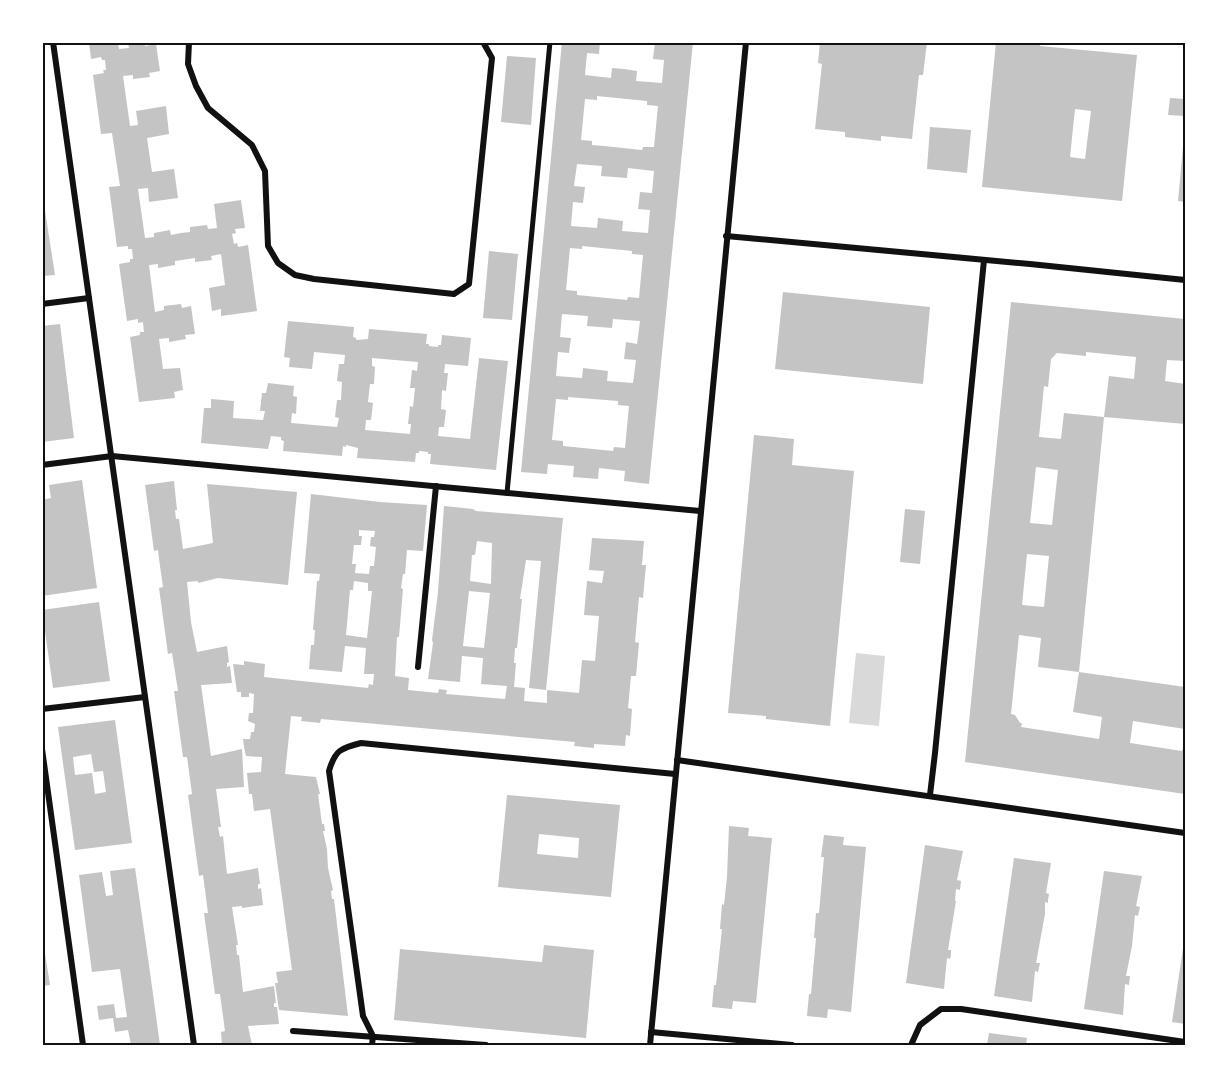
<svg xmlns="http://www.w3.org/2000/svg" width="1227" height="1087" font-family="Jost,sans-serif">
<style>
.water{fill:#d9d9d9}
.building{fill:#c4c4c4;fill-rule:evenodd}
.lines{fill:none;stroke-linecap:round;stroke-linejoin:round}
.pedestrian{stroke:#111;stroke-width:5}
.minor{stroke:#111;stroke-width:6}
.neatline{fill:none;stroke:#111;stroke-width:2}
</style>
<rect width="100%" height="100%" fill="#fff"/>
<polygon class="water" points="856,653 885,656 879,726 849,723"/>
<g class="building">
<polygon points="89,42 118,42 119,49 129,48 128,44 141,42 145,42 145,46 156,44 160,71 149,73 150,77 133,79 133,75 123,76 130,126 138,125 136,111 166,106 169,134 147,138 152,172 174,169 178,198 149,202 148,188 138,189 145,238 154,237 154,233 170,230 171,235 181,233 190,232 190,227 207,225 208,229 217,228 214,204 241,200 245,228 235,229 236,233 232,234 234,244 237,243 238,247 248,245 257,311 221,316 221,309 212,311 209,288 225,285 221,254 211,256 212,260 195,262 195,258 175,261 175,265 158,268 158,264 149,265 155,312 164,310 164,306 181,304 182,308 191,306 195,334 185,335 186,339 169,342 169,338 159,339 163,369 180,368 183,390 174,392 175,398 139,402 130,337 140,335 140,332 144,332 143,322 138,323 138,319 127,321 119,264 130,262 130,259 133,259 132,249 128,249 128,246 117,247 109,187 120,186 112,133 101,134 93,75 104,73 103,70 106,70 105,60 102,60 101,57 91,59"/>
<path d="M562 42H600L599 54 587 53 585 75 611 78 612 68 624 69 637 71 636 81 662 83 664 60 653 59 655 42H693L649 484 624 481 625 471 599 468 598 479 573 477 574 466 548 464 547 474 521 472ZM597 96 647 101V105L658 106 654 147H643L642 150 604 146 592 145V141L581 140 585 99 597 100ZM577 164 602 166 601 176 627 178 628 168 654 171 652 193 640 192 638 209 650 210 648 233 622 231 623 221 598 218 597 228 571 226 573 202 583 203 585 187 574 186ZM582 246 632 251V254L643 255 639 298 628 297 627 300 577 295V291L566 290 570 248 582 249ZM562 314 588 316 587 326 612 328 613 319 640 321 637 344 626 342 624 359 636 360 633 383 607 381 608 371 583 368 582 378 556 376 558 352 569 353 571 338 560 337ZM568 397 618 401V405L629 406 625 448 614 447 613 451 563 446V441L552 440 556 399 568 400Z"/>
<polygon points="820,42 927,42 923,75 919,75 912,139 881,136 881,141 845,137 845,132 815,129 822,64 818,63"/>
<path d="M996 42H1040V46L1137 55 1122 201 982 187ZM1075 109 1091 111 1085 159 1070 157Z"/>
<polygon points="507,56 536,58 531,125 501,122"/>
<polygon points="1170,98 1185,99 1185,116 1168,115"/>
<polygon points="930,127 971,130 967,173 927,169"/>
<polygon points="1183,147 1185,147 1185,202 1178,201"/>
<polygon points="42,191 55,275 42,276"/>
<polygon points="489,251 518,254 512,320 483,318"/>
<polygon points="783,292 930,307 923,384 775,369"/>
<path d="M1011 302 1185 319V361L1167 360 1165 381 1185 384V424L1104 417 1109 376 1134 379 1136 357 1086 352V356L1057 353 1051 359 1048 387 1044 386 1039 437 1061 439 1064 413 1104 417 1079 672 1185 687V729L1133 721 1130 743 1182 751 1185 743V794L965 762ZM1036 467 1058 470 1052 525 1030 523ZM1027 554 1049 556 1044 607 1022 605ZM1019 635 1041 638 1038 667 1079 672 1073 712 1102 717 1099 739 1021 727 1022 723H1020L1015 715 1011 714Z"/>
<path d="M288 321 354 327 353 337 356 338V340L368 339 369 329 427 334 426 344H429V346L438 347V345H441L442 335 471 338 468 366 445 364 444 373H448L446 391 442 390 441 409 446 410 444 427H439L438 436 470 439 479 358 508 361 496 470 430 464 431 454H428V452L419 451V453H416L415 462 357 458 358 448 346 445V447L343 446 342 456 283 451 284 441 281 440V437L271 436 268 449 201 443 204 408H211V399L234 401 233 418 263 420 265 411H260L262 393H266L268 383 294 386 293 396 297 397 296 414 292 413 291 423 337 427 339 418 335 417 337 400H341L342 382 337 381 339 364H344L345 355 314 352 312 369 289 367 290 358 284 357ZM372 358 418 362 417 371 412 370 410 388H415L413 407 410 406 408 424H411L410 434 365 430 366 420H371L373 403 368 402 370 384H374L375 367 372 366Z"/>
<polygon points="60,324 74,438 42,442 42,326"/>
<polygon points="754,435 794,439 792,465 854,471 830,726 766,719 766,716 728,713"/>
<polygon points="82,480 97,588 42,596 42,500 51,498 49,485"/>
<polygon points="174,481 177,510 175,510 176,519 179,519 183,549 213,543 207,484 297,492 288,585 218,578 198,583 198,581 187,582 191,622 197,652 227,646 229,662 227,663 227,667 230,666 232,683 201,685 211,756 242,749 244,787 216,789 221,827 218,827 220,837 223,836 227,874 258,868 260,884 258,884 258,889 261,888 263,905 242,908 242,906 232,907 238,945 236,945 237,955 239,955 243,992 274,986 276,1003 274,1003 274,1007 277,1007 279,1024 248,1026 252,1045 222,1045 221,1032 225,1031 220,994 215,994 204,913 208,913 203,875 199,876 188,795 192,794 187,757 183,757 174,691 178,691 172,653 168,654 159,588 163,587 159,559 158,550 154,551 145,485"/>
<path d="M311 494 380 502 427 505 423 551 407 550 405 574H403L401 588 403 589 399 637H397L395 676 409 678 408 690 438 693 439 689 447 690 446 694 505 699 507 686 481 684 483 658 462 656 460 682 428 679 433 643 432 640 438 592 444 506 473 509 476 511 563 518 546 690 529 688 541 561 526 560 520 599H522L517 648H515L514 663H516L514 687 525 688 524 701 547 703V690L579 693 582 660 595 661 599 616 584 615 587 581 602 583 604 571 589 570 592 538 644 541 642 565H646L643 598 639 597 635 642 639 643 636 676H631L628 708 632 709 630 736 626 735 625 746 594 744V748L574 746 575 742 321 719 320 723 301 721 302 717 291 716 285 774 316 777 320 794H318L322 824H324L325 831H323L327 849 328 868 333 890 331 891 332 899H334L348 1016 279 1010 275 983H278L276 972 292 970 270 809 254 811 252 794H249L247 773 261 772 262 757 246 756 244 747 243 739H250L251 732H254L255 724 248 721 249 713H253L254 694 249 693V697H241V692H237L233 664 244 665V661L265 664 264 677 368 688 369 684 373 685 374 674H364L366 648 345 646 342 672 309 669 311 645H314L315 630H313L317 581H319L320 574 304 573ZM359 530 375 531 374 537H371L370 546 376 547 374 566H370L369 574 355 573 356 564H352L354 545H361L362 536H359ZM477 541 492 543 491 584 470 581 472 555H475ZM354 581 368 583V591H372L367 638 346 635 350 590H353ZM469 591 490 593 484 648 463 646Z"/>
<polygon points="905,509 925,511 920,564 900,562"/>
<polygon points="99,602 110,681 53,688 42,610"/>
<path d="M115 720 132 843 75 850 58 727ZM91 754 94 772 103 771 106 792 95 794 92 773 75 775 73 757Z"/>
<path d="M507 795 620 805 611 897 498 887ZM539 834 579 838 578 858 537 854Z"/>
<polygon points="729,826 749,828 748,836 772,838 756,1003 733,1001 732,1009 712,1007 714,985 716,985 722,929 720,929 722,904 724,905 727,877"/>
<polygon points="824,835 844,837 843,845 866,847 851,1012 828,1009 827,1018 807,1016 809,994 811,994 816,938 814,938 816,913 819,913 824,857 821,857"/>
<polygon points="925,845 963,851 957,880 961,881 960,890 956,889 955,901 956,901 948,950 951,950 951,955 950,959 947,958 944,989 906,983"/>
<polygon points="1014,858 1051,863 1046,893 1049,894 1048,900 1048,903 1045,902 1045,914 1036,963 1040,963 1038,972 1035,971 1032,1002 994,996"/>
<polygon points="135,868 149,965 160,1045 131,1045 128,1030 115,1032 113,1018 99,1020 97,1006 114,1004 116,1018 127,1017 120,969 92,972 79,875 102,872 106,896 113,895 110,871"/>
<polygon points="1104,871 1142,876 1136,906 1140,907 1138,916 1135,915 1132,946 1126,976 1130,976 1129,985 1125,984 1123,1015 1084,1009"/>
<polygon points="42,935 50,985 42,986"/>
<polygon points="1184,942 1185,942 1185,1024 1172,1022"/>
<polygon points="544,945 594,950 586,1038 394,1020 400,949 542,962"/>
<polygon points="989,1033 1027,1038 1026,1045 987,1045"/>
</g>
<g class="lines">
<polyline class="pedestrian" points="507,493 550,42"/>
<g class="minor">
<polyline points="53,42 194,1045"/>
<polyline points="189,42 188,64 196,86 208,108 252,145 265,171 268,246 278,263 295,275 314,279 454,294 469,284 492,58 483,42"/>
<polyline points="726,236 1030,264 1185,280"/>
<polyline points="42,304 89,298"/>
<polyline points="42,465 112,456 700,511"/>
<polyline points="418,667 436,486"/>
<polyline points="42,709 145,697"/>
<polyline points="42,749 83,1045"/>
<polyline points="677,760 1185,833"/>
<polyline points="930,795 935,753 984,260"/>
<polyline points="293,1031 486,1045"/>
<polyline points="651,1032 792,1045"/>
<path d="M372 1045 373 1036 363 1016 329 771C335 750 341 748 361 743L675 774"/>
<polyline points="650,1045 746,42"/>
<polyline points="911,1045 920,1025 941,1009 961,1009 1185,1042"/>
</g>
</g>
<rect width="1227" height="1087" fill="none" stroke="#ffffff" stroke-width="87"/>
<rect x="44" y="44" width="1140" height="1000" class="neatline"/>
</svg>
